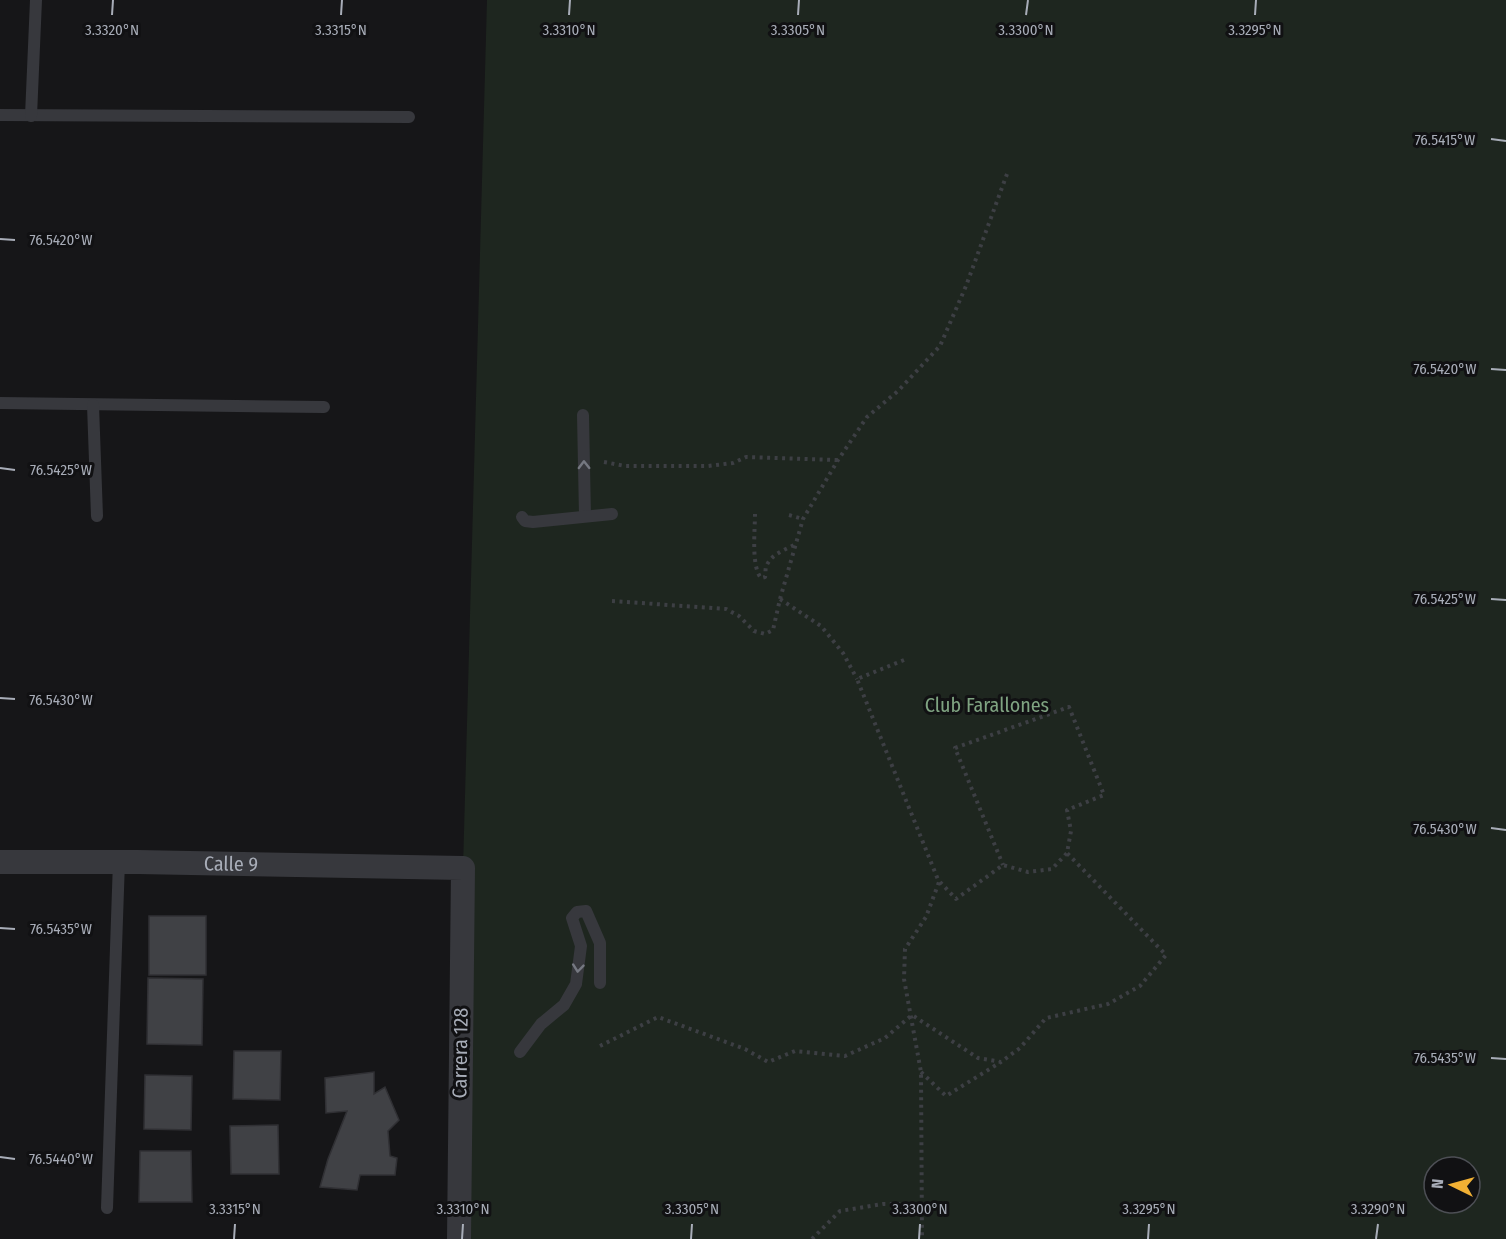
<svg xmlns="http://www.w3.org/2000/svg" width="1506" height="1239" font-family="'Fira Sans Condensed',sans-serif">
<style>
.green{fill:#1e261f;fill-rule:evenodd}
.building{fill:#404145;stroke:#303034;stroke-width:1.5}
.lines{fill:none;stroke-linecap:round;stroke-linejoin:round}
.path{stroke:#3d3f44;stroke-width:4;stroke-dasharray:3 4.5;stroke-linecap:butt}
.lane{stroke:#37383d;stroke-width:12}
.street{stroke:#37383d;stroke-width:24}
.oneway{stroke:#757881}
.ticks{fill:none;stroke:#a8adb8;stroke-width:2}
.labels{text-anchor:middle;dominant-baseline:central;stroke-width:6;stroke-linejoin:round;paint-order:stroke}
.park-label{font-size:20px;fill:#7fa381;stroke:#111113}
.street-label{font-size:20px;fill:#a8adb8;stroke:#111113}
.ticks-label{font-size:15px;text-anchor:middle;fill:#a8adb8;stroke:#111113;stroke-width:6;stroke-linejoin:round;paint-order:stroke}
</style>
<rect width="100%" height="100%" fill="#161618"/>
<path class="green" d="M487 0H1506V1239H459L463 868ZM1434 1167H1470V1203H1434Z"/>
<g class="building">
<rect x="149" y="916" width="57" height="59"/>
<polygon points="148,978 203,979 202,1045 147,1044"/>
<polygon points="234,1051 281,1051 280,1100 233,1099"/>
<polygon points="374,1072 374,1094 385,1087 399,1120 388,1131 390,1156 397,1158 395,1175 360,1175 357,1190 320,1187 328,1159 347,1111 326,1113 325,1078"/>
<polygon points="145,1075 192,1076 191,1130 144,1129"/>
<polygon points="278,1125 279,1174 231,1174 230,1126"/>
<polygon points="140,1151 191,1151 192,1202 139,1202"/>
</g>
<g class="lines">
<g class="path">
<polyline points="604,462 625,466 708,466 733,463 746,457 838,460"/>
<path d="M755 514C755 530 751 566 761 578L765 577C766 574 765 570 766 567 770 555 784 550 794 545"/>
<polyline points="789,515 803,519"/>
<polyline points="780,599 803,519 838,460 867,417 898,391 940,346 966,286 1007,174"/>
<polyline points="612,601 726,609 739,616 754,631 765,634 773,630 780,599 821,626 843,653 857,679"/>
<polyline points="904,660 857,679 939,882 926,917 905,949 904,979 921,1072 922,1239"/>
<polyline points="940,882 956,899 1003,865 1028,872 1052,869 1067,853 1071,831 1067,810 1104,795 1069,707 955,748 1003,865"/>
<polyline points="600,1046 658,1017 745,1049 768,1062 795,1051 845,1056 885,1038 912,1015 978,1058 1001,1062 1020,1048 1046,1018 1108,1004 1140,986 1166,955 1067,853"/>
<polyline points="921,1072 946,1096 1001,1062"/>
<polyline points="812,1239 840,1211 883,1204 923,1204"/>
</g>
<g class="lane">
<polyline points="0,115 409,117"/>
<polyline points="31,116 36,0"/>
<polyline points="0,403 324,407"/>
<polyline points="93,405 97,516"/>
<polyline points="583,415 585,516"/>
<polyline points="522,517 525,521 533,522 612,514"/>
<polyline points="520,1052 541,1024 564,1005 576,984 581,946 572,918 577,912 586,911 600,943 600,983"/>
<polyline points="107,1208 119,861"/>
</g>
<path class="street" id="s1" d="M0 862H138L463 868 459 1239"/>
</g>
<defs><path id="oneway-chevron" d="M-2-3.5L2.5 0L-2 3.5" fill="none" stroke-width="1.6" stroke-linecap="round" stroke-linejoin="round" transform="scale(1.5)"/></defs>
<g class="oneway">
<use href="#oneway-chevron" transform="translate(584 465) rotate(-91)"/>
<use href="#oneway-chevron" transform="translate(578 968) rotate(96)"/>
</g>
<path class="ticks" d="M112 15 113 0M341 15 342 0M569 15 570 0M798 15 799 0M1026 15 1028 0M1255 15 1256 0M1491 139 1506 141M0 239 15 240M1491 369 1506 370M0 468 15 470M1491 599 1506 600M0 698 15 699M1491 828 1506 830M0 928 15 929M1491 1058 1506 1059M0 1157 15 1159M234 1239 235 1224M462 1239 463 1224M691 1239 692 1224M919 1239 920 1224M1148 1239 1149 1224M1376 1239 1378 1224"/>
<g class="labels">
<g class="park-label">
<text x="987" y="705">Club Farallones</text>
</g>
<g class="street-label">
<text stroke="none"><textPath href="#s1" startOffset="231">Calle 9</textPath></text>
<text transform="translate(460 1053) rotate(-89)">Carrera 128</text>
</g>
</g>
<g class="ticks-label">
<text x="112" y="35">3.3320°N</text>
<text x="341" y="35">3.3315°N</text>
<text x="569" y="35">3.3310°N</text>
<text x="798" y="35">3.3305°N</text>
<text x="1026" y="35">3.3300°N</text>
<text x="1255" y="35">3.3295°N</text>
<text x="1445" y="145">76.5415°W</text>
<text x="61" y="245">76.5420°W</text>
<text x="1445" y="374">76.5420°W</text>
<text x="61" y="475">76.5425°W</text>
<text x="1445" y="604">76.5425°W</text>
<text x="61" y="705">76.5430°W</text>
<text x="1445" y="834">76.5430°W</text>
<text x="61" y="934">76.5435°W</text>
<text x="1445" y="1063">76.5435°W</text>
<text x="61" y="1164">76.5440°W</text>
<text x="235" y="1214">3.3315°N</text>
<text x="463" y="1214">3.3310°N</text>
<text x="692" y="1214">3.3305°N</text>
<text x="920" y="1214">3.3300°N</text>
<text x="1149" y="1214">3.3295°N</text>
<text x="1378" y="1214">3.3290°N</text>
</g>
<g transform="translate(1452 1185) rotate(275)"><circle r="28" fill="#111113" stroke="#4d4f55" stroke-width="1.5"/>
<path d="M0-4.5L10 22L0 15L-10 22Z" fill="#f2b134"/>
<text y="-9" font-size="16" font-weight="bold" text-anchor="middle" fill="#a8adb8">N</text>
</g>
</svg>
